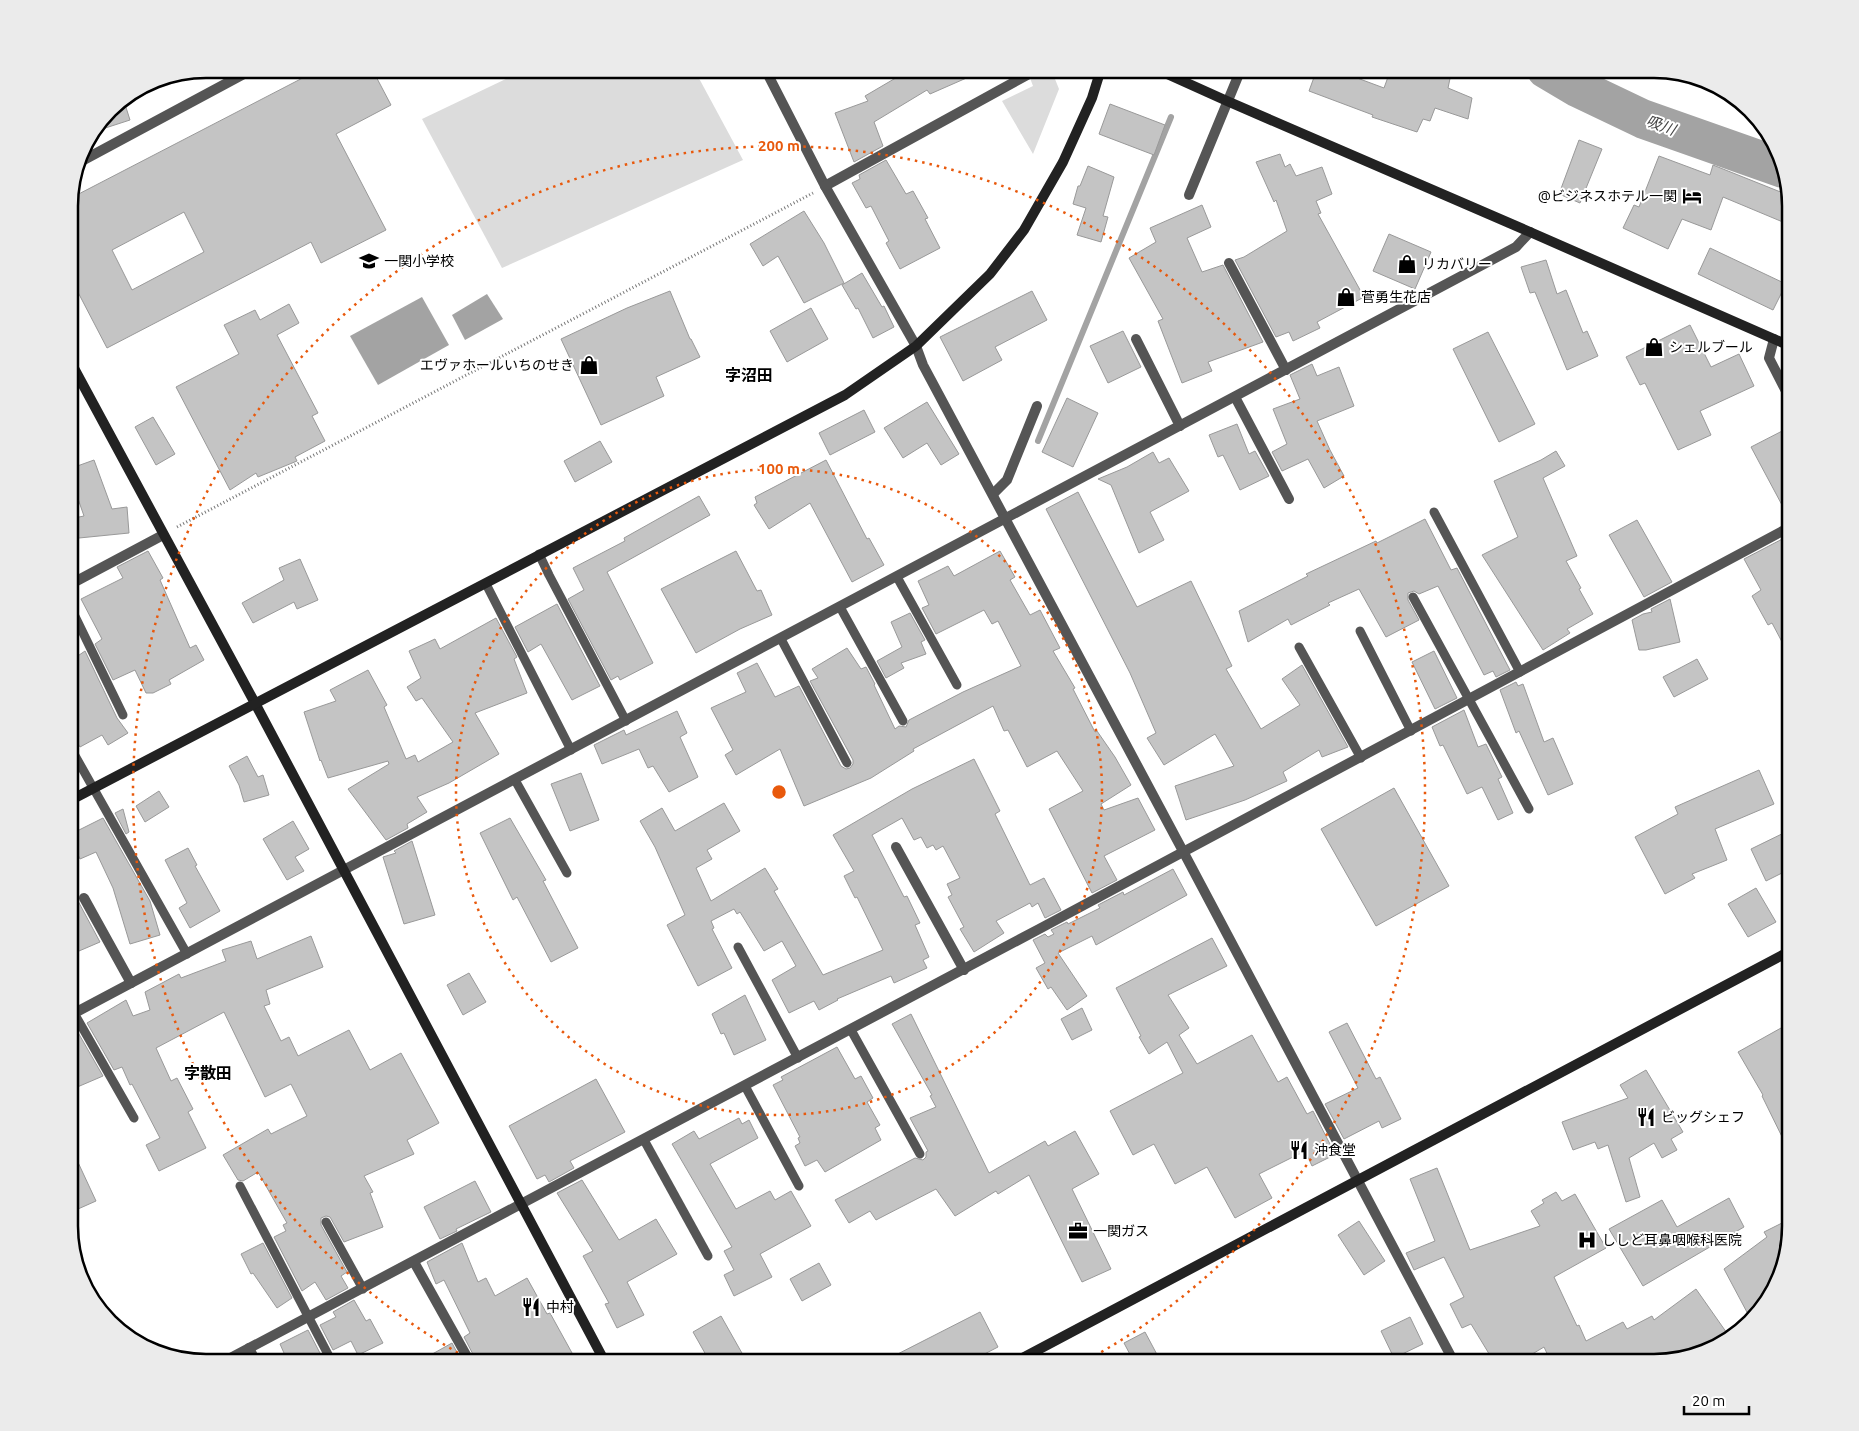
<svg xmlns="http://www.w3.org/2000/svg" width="1859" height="1431" font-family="Ubuntu,'Noto Sans JP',sans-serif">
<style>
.green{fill:#dcdcdc}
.water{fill:#a3a3a3}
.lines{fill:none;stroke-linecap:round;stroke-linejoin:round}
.stream{stroke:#a3a3a3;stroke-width:6}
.river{stroke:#a3a3a3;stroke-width:39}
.building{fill:#c4c4c4;stroke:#999;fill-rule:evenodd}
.path{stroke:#777;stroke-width:3;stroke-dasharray:1 2.5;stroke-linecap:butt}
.lane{stroke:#555;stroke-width:9}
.street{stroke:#555;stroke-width:10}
.secondary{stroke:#222;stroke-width:10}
.ring{fill:none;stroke:#e8590c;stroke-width:2.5;stroke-dasharray:2.5 5}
.labels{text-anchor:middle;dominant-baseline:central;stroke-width:4;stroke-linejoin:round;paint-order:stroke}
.poi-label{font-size:14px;fill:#000;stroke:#fff;text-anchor:start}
.water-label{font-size:15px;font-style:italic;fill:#444;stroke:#fff}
.quarter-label{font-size:16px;font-weight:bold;fill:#000;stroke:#fff}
.rim{fill:none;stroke:#000;stroke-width:2.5}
.centre{fill:#e8590c;stroke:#fff;stroke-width:2.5}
.ring-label{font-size:15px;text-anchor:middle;font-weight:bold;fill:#e8590c;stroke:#fff;stroke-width:4;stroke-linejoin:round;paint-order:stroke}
</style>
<rect width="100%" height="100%" fill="#fff"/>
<g class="green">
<polygon points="527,69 694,69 743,160 502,268 422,119"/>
<polygon points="1046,69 1051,69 1059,89 1033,154 1002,101 1033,86 1030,78"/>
</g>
<g class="water">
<polygon points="487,294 503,319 465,340 452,315"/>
<polygon points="422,297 449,345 378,385 350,336"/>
</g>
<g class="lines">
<polyline class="stream" points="1038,441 1171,117"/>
<polyline class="river" points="1546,69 1578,88 1643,119 1782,168"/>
</g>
<g class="building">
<path d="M320 69H372L391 105 336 134 386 230 321 263 311 242 107 348 69 275V199ZM184 212 204 252 132 290 112 250Z"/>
<polygon points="911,69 987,69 930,94 927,90 874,122 883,146 854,162 835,113 868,101 865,96"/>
<polygon points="1317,69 1333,69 1384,88 1388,77 1429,69 1452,69 1448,88 1472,98 1468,119 1435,108 1430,121 1423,119 1417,132 1372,117 1373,115 1309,91"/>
<polygon points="123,98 130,120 93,132 115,103"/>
<polygon points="1110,104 1165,125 1154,155 1099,134"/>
<polygon points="1579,140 1602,149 1580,203 1559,194"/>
<polygon points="1280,154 1285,167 1290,164 1296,176 1322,167 1332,194 1316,201 1321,213 1318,214 1364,297 1317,322 1320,328 1293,341 1289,332 1276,337 1235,260 1244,257 1287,231 1276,200 1274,202 1256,162"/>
<polygon points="1659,156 1710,175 1713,165 1788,195 1790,205 1790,225 1723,197 1711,230 1682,219 1668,249 1623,228 1634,205 1639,207"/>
<polygon points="886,160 906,194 913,191 928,218 925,219 940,248 900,269 886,243 889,241 871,206 866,208 852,183 860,179 859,175"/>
<polygon points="1088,166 1114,177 1103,216 1108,217 1101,242 1077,235 1086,208 1073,204 1078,186 1080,186"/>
<polygon points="1202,205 1211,227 1187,238 1202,272 1223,265 1263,342 1208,362 1212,371 1182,383 1158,321 1163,319 1129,258 1156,242 1150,228"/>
<polygon points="804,211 824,243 844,283 804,303 778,256 763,266 750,244"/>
<polygon points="1389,234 1431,252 1415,289 1373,271"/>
<polygon points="1710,248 1786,284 1773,310 1698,274"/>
<polygon points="1546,260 1557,294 1566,290 1583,333 1587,331 1598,356 1567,370 1535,292 1530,293 1521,267"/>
<polygon points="862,273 882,307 884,306 894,327 873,338 858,308 856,309 842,285"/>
<polygon points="670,291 690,339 691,339 700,357 656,377 664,396 601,425 561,339 627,308"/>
<polygon points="1032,291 1047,320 995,347 1002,360 963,381 940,337"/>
<polygon points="289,304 299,323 277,335 318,413 312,416 325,441 295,457 297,461 258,477 256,473 230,490 176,387 239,354 224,325 255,310 260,320"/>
<polygon points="811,308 828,339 787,362 770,331"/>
<polygon points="1690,325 1711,367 1739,354 1754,386 1700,411 1711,435 1678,450 1645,383 1640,385 1626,357"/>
<polygon points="1123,331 1141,367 1108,383 1090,346"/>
<polygon points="1488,332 1535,424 1499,442 1453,349"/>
<polygon points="1312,364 1317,376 1339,367 1354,406 1317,421 1330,450 1344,476 1324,488 1308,459 1282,471 1272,452 1287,444 1273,409 1300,399 1290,375"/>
<polygon points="1067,398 1098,413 1073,467 1042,452"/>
<polygon points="927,402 959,454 941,465 927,443 903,458 884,428"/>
<polygon points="864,410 875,432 830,455 819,433"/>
<polygon points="153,417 175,454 156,465 135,427"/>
<polygon points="1237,424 1249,454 1255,451 1269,476 1240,490 1223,455 1218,457 1209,435"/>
<polygon points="1790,427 1790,520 1751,447"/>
<polygon points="600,441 612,462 575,482 564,461"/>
<polygon points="1556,451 1565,466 1543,478 1577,556 1566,561 1581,588 1579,589 1593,614 1567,629 1570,633 1543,650 1482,555 1518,537 1494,481 1541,460"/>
<polygon points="1153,452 1159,463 1169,458 1189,491 1150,512 1164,540 1139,553 1111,485 1098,479 1127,467"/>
<polygon points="94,460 112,509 127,507 129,533 69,539 69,519 84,516 69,473 69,469"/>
<polygon points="826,460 867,539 869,538 884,565 852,582 810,503 769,529 754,505 757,503 755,497"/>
<polygon points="1078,492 1137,607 1191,581 1232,666 1226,669 1261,729 1300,705 1282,679 1302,665 1348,747 1322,757 1319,750 1283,772 1287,781 1245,800 1186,820 1175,786 1234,766 1215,734 1164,765 1147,738 1156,733 1130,673 1046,509"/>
<polygon points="699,496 710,515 607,572 653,663 620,680 618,676 611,680 568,599 584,590 573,568 625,541 624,538"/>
<polygon points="1425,519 1451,570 1457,568 1510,670 1496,677 1493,671 1484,675 1438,586 1419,594 1414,591 1408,593 1408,600 1419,620 1386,637 1359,589 1328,603 1330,605 1291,625 1288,619 1248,642 1239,611 1308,576 1306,574 1376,541 1377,543"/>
<polygon points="1637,520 1672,582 1644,597 1609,535"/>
<polygon points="1790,535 1790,657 1772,623 1768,625 1752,596 1761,590 1744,559"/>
<polygon points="148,551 163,578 160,580 190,648 196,645 204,660 169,680 171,684 153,693 146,693 135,670 113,680 95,644 102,639 81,599 123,578 117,567"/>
<polygon points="736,551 757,591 761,590 772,615 740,629 696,653 661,589"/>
<polygon points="1000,551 1015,577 1010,580 1030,615 1040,610 1060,648 1053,651 1075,688 1073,689 1095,732 1097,731 1115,757 1131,785 1101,804 1104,810 1138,798 1155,830 1104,856 1117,880 1092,893 1049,809 1083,791 1057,751 1027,767 1008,730 1004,731 993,706 913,749 914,751 871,778 804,806 780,749 736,775 725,755 733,750 711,708 746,692 737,673 757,663 775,697 799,686 841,766 846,769 850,768 853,764 853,760 810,681 818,678 812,669 847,648 861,669 866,667 875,684 874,685 895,729 899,726 906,727 909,720 963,692 1021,666 998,621 992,624 984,610 936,634 922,608 929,605 918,581 948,566 954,576"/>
<polygon points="300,559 318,600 297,609 294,602 253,623 242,603 284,580 279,568"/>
<polygon points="1670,599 1680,642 1646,650 1639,650 1632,620 1643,614 1652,612 1651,609"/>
<polygon points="557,604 600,686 572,700 541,644 528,652 515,627"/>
<polygon points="910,613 925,640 921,642 926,654 901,663 904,668 886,678 877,661 902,647 891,622"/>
<polygon points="496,618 517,657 514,659 527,693 475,713 499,754 449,783 417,797 427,812 407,824 408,828 386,840 348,789 389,764 388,761 328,778 321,760 320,761 304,712 336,701 330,690 368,670 387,705 384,707 406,759 415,755 418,762 453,742 422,698 416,701 407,687 421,678 409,651 435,639 440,649"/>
<polygon points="85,651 117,718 128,733 108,745 102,735 80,747 69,728 69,662"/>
<polygon points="1434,651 1457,698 1435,709 1412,662"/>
<polygon points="1697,659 1708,679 1674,697 1663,677"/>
<polygon points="1516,682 1518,686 1523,684 1544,742 1553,738 1573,784 1548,795 1519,731 1516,733 1500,690"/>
<polygon points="1464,710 1478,747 1486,744 1502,777 1498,779 1513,813 1498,820 1482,787 1467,794 1443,745 1440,746 1432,727"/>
<polygon points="677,711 687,733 680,737 698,777 669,792 653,766 648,768 639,749 602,764 594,745 624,730 626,735"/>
<polygon points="247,756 258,777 263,775 269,795 244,802 239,785 229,766"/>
<polygon points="974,759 1000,811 995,814 1030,885 1044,878 1061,910 1045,918 1038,903 1032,907 1030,903 996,921 1004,933 974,952 960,929 964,927 948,897 952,895 947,884 960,878 943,846 936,850 933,845 927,848 921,837 914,840 902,818 872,835 904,897 907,896 920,923 915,925 929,957 923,960 927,968 894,983 891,976 837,999 838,1000 819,1010 814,1001 789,1013 772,980 796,966 782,941 764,951 740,912 737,914 734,909 711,921 714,928 712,929 732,968 698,986 667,925 685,915 655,847 640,821 662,808 675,831 724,803 740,831 707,850 712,859 696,868 711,901 765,868 778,889 774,891 823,975 883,950 857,897 855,898 844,876 854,871 833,835 912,789"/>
<polygon points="1759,770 1774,804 1715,829 1727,860 1692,874 1695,878 1665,894 1635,837 1678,814 1675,807"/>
<polygon points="581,773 599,820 570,831 551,784"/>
<polygon points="1394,788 1449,886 1376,926 1321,829"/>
<polygon points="159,791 169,807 145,822 136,806"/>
<polygon points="123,809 129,832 126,834 115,813"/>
<polygon points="103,818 150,901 160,935 130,944 113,888 96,852 80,859 69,835"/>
<polygon points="510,818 546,880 543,881 578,948 551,962 517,897 513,900 480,833"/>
<polygon points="293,821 309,849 295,857 304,871 287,880 263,839"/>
<polygon points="1790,830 1790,869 1766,881 1751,849"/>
<polygon points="412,841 435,915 404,924 383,857 396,853 394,851"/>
<polygon points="188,848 197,865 195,866 220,911 190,928 179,908 187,903 165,860"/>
<polygon points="1173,869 1187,895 1096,945 1092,936 1058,953 1087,996 1067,1010 1051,987 1048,989 1036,968 1045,963 1033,940 1045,934 1048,937 1054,934 1051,930 1067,922 1068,924 1100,908 1098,905 1123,892 1124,895"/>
<polygon points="69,878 78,896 78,901 100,942 79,951 69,930"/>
<polygon points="1756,888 1776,922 1748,937 1728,904"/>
<polygon points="311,936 323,967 266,990 270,1004 264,1006 281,1041 289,1037 298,1056 349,1030 370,1070 401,1053 439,1123 407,1140 414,1154 364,1176 373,1192 370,1193 383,1227 344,1242 330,1217 326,1216 321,1218 321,1225 347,1272 341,1276 348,1288 326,1300 315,1282 302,1291 274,1237 286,1231 283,1225 287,1223 258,1172 243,1181 238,1180 223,1155 268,1129 271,1134 307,1116 291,1084 265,1097 224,1012 156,1048 171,1081 177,1078 193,1109 188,1112 206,1148 159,1171 146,1145 160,1138 132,1084 130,1085 122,1067 114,1070 87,1023 126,1000 133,1016 150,1010 145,992 179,974 181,978 226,961 222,950 251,941 257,959"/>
<polygon points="1212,938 1227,966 1168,995 1189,1028 1179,1035 1197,1064 1252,1035 1278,1082 1287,1077 1307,1114 1313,1111 1331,1146 1326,1148 1330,1157 1312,1166 1305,1151 1259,1174 1272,1198 1235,1218 1207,1167 1175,1184 1154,1144 1133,1155 1110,1111 1183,1073 1167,1042 1149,1054 1139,1037 1141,1036 1116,988"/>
<polygon points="469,973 486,1002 463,1015 447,985"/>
<polygon points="745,995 766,1040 734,1055 724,1033 721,1034 712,1014"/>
<polygon points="1082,1008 1092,1030 1072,1040 1061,1019"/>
<polygon points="911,1014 989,1173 1045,1141 1048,1146 1075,1131 1099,1174 1072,1189 1111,1269 1082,1282 1029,1175 998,1194 996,1191 955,1216 936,1189 876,1220 870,1211 849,1223 835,1200 915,1158 923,1160 926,1157 926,1152 928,1151 910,1118 936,1107 930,1096 932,1095 892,1024"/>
<polygon points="1347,1023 1376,1079 1380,1077 1401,1119 1382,1128 1379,1121 1344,1139 1325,1104 1358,1088 1329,1032"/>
<polygon points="1790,1023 1790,1153 1762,1096 1763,1095 1738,1052"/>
<polygon points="76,1029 103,1076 75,1088 69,1076 69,1034"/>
<polygon points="837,1047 855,1079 861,1076 873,1098 867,1102 880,1125 875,1128 881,1140 825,1172 817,1160 805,1166 795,1146 800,1143 798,1138 800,1137 773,1085 783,1080 781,1077"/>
<polygon points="1646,1070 1683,1132 1671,1139 1677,1150 1662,1158 1654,1143 1629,1158 1640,1197 1626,1202 1608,1145 1598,1149 1595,1142 1573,1150 1562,1122 1628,1098 1620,1085"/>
<polygon points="596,1079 625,1132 570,1161 574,1168 549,1182 545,1175 537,1179 509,1126"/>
<polygon points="739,1118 742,1124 749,1120 758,1138 710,1164 736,1209 770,1191 775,1200 791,1191 811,1226 760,1254 772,1277 734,1296 724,1275 734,1270 724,1251 732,1247 672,1144 694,1131 699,1139"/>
<polygon points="69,1143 96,1201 69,1213"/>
<polygon points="1437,1168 1470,1250 1540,1226 1531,1211 1544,1203 1542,1200 1556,1192 1562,1201 1575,1194 1606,1248 1554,1277 1577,1326 1579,1325 1586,1341 1623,1322 1627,1329 1652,1316 1654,1320 1696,1289 1729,1336 1714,1348 1654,1362 1551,1362 1544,1347 1519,1362 1494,1362 1471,1324 1462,1328 1450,1304 1464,1297 1444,1257 1414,1270 1406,1253 1435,1241 1410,1179"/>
<polygon points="582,1180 619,1240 656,1219 677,1254 627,1282 644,1315 617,1328 605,1304 609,1303 583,1256 593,1251 557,1193"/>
<polygon points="475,1181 491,1212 456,1229 457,1231 440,1239 424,1207"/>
<polygon points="1729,1198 1744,1227 1643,1286 1609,1229 1662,1200 1677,1227"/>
<polygon points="1359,1221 1385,1261 1364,1275 1338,1235"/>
<polygon points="1782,1223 1788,1237 1783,1270 1763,1307 1749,1316 1724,1269 1767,1237 1764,1232"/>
<polygon points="263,1243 292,1298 277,1308 253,1273 251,1274 241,1254"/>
<polygon points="462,1243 478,1282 486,1278 495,1296 527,1278 547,1314 550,1313 577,1362 477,1362 464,1337 470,1333 444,1280 436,1284 427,1262"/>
<polygon points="819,1263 831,1285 802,1301 790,1279"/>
<polygon points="354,1300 366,1321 370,1319 383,1343 358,1355 351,1341 333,1350 320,1325 336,1317 333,1312"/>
<polygon points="980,1312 998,1347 969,1362 882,1362"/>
<polygon points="721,1316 747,1362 710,1362 693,1332"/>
<polygon points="1410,1317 1423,1344 1394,1358 1381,1331"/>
<polygon points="308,1330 321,1355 305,1362 288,1362 280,1344"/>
<polygon points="1145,1332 1161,1362 1134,1362 1124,1343"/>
<polygon points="452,1343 462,1362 418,1362"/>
</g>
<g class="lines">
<polyline class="path" points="177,527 813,193"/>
<g class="lane">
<polyline points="404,73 412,69"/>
<polyline points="1434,512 1520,672"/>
<polyline points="539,554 549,575 626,721"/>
<polyline points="897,577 957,685"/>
<polyline points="486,584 571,750"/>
<polyline points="1413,597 1529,809"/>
<polyline points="69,604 123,715"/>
<polyline points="840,607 903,721"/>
<polyline points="1360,631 1411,731"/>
<polyline points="781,639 847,763"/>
<polyline points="1299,647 1361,758"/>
<polyline points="69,745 187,954"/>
<polyline points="515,780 567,873"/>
<polyline points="738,947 798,1058"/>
<polyline points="74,1013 134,1118"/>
<polyline points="851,1030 920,1154"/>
<polyline points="745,1086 799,1186"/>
<polyline points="69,1133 72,1138"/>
<polyline points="644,1140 708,1256"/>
<polyline points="240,1186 332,1362"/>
<polyline points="326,1222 363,1289"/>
</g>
<g class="street">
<polyline points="765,69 825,186 916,346 923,365 1184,853 1454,1362"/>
<polyline points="78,163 253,69"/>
<polyline points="825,186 1038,69"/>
<polyline points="1189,195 1241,69"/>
<polyline points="1229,263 1286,370"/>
<polyline points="1136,339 1180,426"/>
<polyline points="1774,339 1769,358 1790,399"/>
<polyline points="1235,397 1289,499"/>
<polyline points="993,494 1007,480 1037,406"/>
<polyline points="69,585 163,535"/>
<polyline points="896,847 964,970"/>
<polyline points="84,898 131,983"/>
<polyline points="69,1016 1516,247 1530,232"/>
<polyline points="414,1262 470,1362"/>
<polyline points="249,1348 256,1362"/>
<path d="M223 1362C746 1086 1269 807 1790 527"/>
</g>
<g class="secondary">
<polyline points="1156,69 1227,101 1530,232 1790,346"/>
<polyline points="69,359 256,705 605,1362"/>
<polyline points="69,801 845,395 916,346 990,274 1024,230 1063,162 1092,98 1101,69"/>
<polyline points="1015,1362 1790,951"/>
</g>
</g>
<g class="ring">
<circle cx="779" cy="792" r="323"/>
<path d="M471 1360A646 646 0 1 1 1087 1360"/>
</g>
<defs>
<g id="hotel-bare" transform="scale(1.5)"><path d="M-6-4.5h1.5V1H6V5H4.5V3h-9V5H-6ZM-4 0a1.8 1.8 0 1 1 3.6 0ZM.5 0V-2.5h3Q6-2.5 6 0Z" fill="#000" stroke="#fff" stroke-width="2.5" paint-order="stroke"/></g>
<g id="school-bare" transform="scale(1.5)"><path d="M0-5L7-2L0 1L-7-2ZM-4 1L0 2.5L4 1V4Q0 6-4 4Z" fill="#000" stroke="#fff" stroke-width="2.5" paint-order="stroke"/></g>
<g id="shop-bare" transform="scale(1.5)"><path d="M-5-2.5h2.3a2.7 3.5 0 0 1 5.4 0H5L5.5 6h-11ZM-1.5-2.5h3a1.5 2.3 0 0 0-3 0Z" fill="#000" stroke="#fff" stroke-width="2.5" paint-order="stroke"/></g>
<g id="restaurant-bare" transform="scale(1.5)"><path d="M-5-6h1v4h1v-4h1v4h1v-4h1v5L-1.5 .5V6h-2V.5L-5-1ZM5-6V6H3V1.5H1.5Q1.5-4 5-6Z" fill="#000" stroke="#fff" stroke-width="2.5" paint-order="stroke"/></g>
<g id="office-bare" transform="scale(1.5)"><path d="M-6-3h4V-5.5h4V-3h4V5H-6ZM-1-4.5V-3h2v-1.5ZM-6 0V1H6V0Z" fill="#000" stroke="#fff" stroke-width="2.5" paint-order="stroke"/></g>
<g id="hospital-bare" transform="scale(1.5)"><path d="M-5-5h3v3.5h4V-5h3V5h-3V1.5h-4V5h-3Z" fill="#000" stroke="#fff" stroke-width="2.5" paint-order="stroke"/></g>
</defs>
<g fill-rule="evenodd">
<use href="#hotel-bare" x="1692" y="196"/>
<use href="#school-bare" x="369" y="261"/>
<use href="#shop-bare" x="1407" y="264"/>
<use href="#shop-bare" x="1346" y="297"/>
<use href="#shop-bare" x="1654" y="347"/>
<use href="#shop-bare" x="589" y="365"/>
<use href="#restaurant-bare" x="1646" y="1117"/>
<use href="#restaurant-bare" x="1299" y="1150"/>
<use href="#office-bare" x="1078" y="1231"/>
<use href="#hospital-bare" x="1587" y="1240"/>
<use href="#restaurant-bare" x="531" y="1307"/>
</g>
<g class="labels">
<g class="poi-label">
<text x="1677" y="196" text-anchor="end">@ビジネスホテル一関</text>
<text x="384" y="261">一関小学校</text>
<text x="1422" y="264">リカバリー</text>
<text x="1361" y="297">菅勇生花店</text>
<text x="1669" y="347">シェルブール</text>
<text x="574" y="365" text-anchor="end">エヴァホールいちのせき</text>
<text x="1661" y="1117">ビッグシェフ</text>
<text x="1314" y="1150">沖食堂</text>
<text x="1093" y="1231">一関ガス</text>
<text x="1602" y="1240">ししど耳鼻咽喉科医院</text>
<text x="546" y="1307">中村</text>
</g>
<g class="water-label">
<text transform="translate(1661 125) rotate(20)">吸川</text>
</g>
<g class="quarter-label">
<text x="749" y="375">字沼田</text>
<text x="208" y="1073">字散田</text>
</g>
</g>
<path d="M0 0H1859V1431H0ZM206 78H1654A128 128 0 0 1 1782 206V1226A128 128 0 0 1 1654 1354H206A128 128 0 0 1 78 1226V206A128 128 0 0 1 206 78Z" fill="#ebebeb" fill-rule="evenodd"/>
<path class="rim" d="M206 78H1654A128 128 0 0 1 1782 206V1226A128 128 0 0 1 1654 1354H206A128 128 0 0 1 78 1226V206A128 128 0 0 1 206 78Z"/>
<circle cx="779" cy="792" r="8" class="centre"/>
<g class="ring-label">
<text x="779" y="151">200 m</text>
<text x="779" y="474">100 m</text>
</g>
<path d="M1684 1406v8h65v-8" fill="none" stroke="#000000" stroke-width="2.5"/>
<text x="1692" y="1406" font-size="15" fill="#000000" stroke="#ffffff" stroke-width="4" paint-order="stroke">20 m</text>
</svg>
